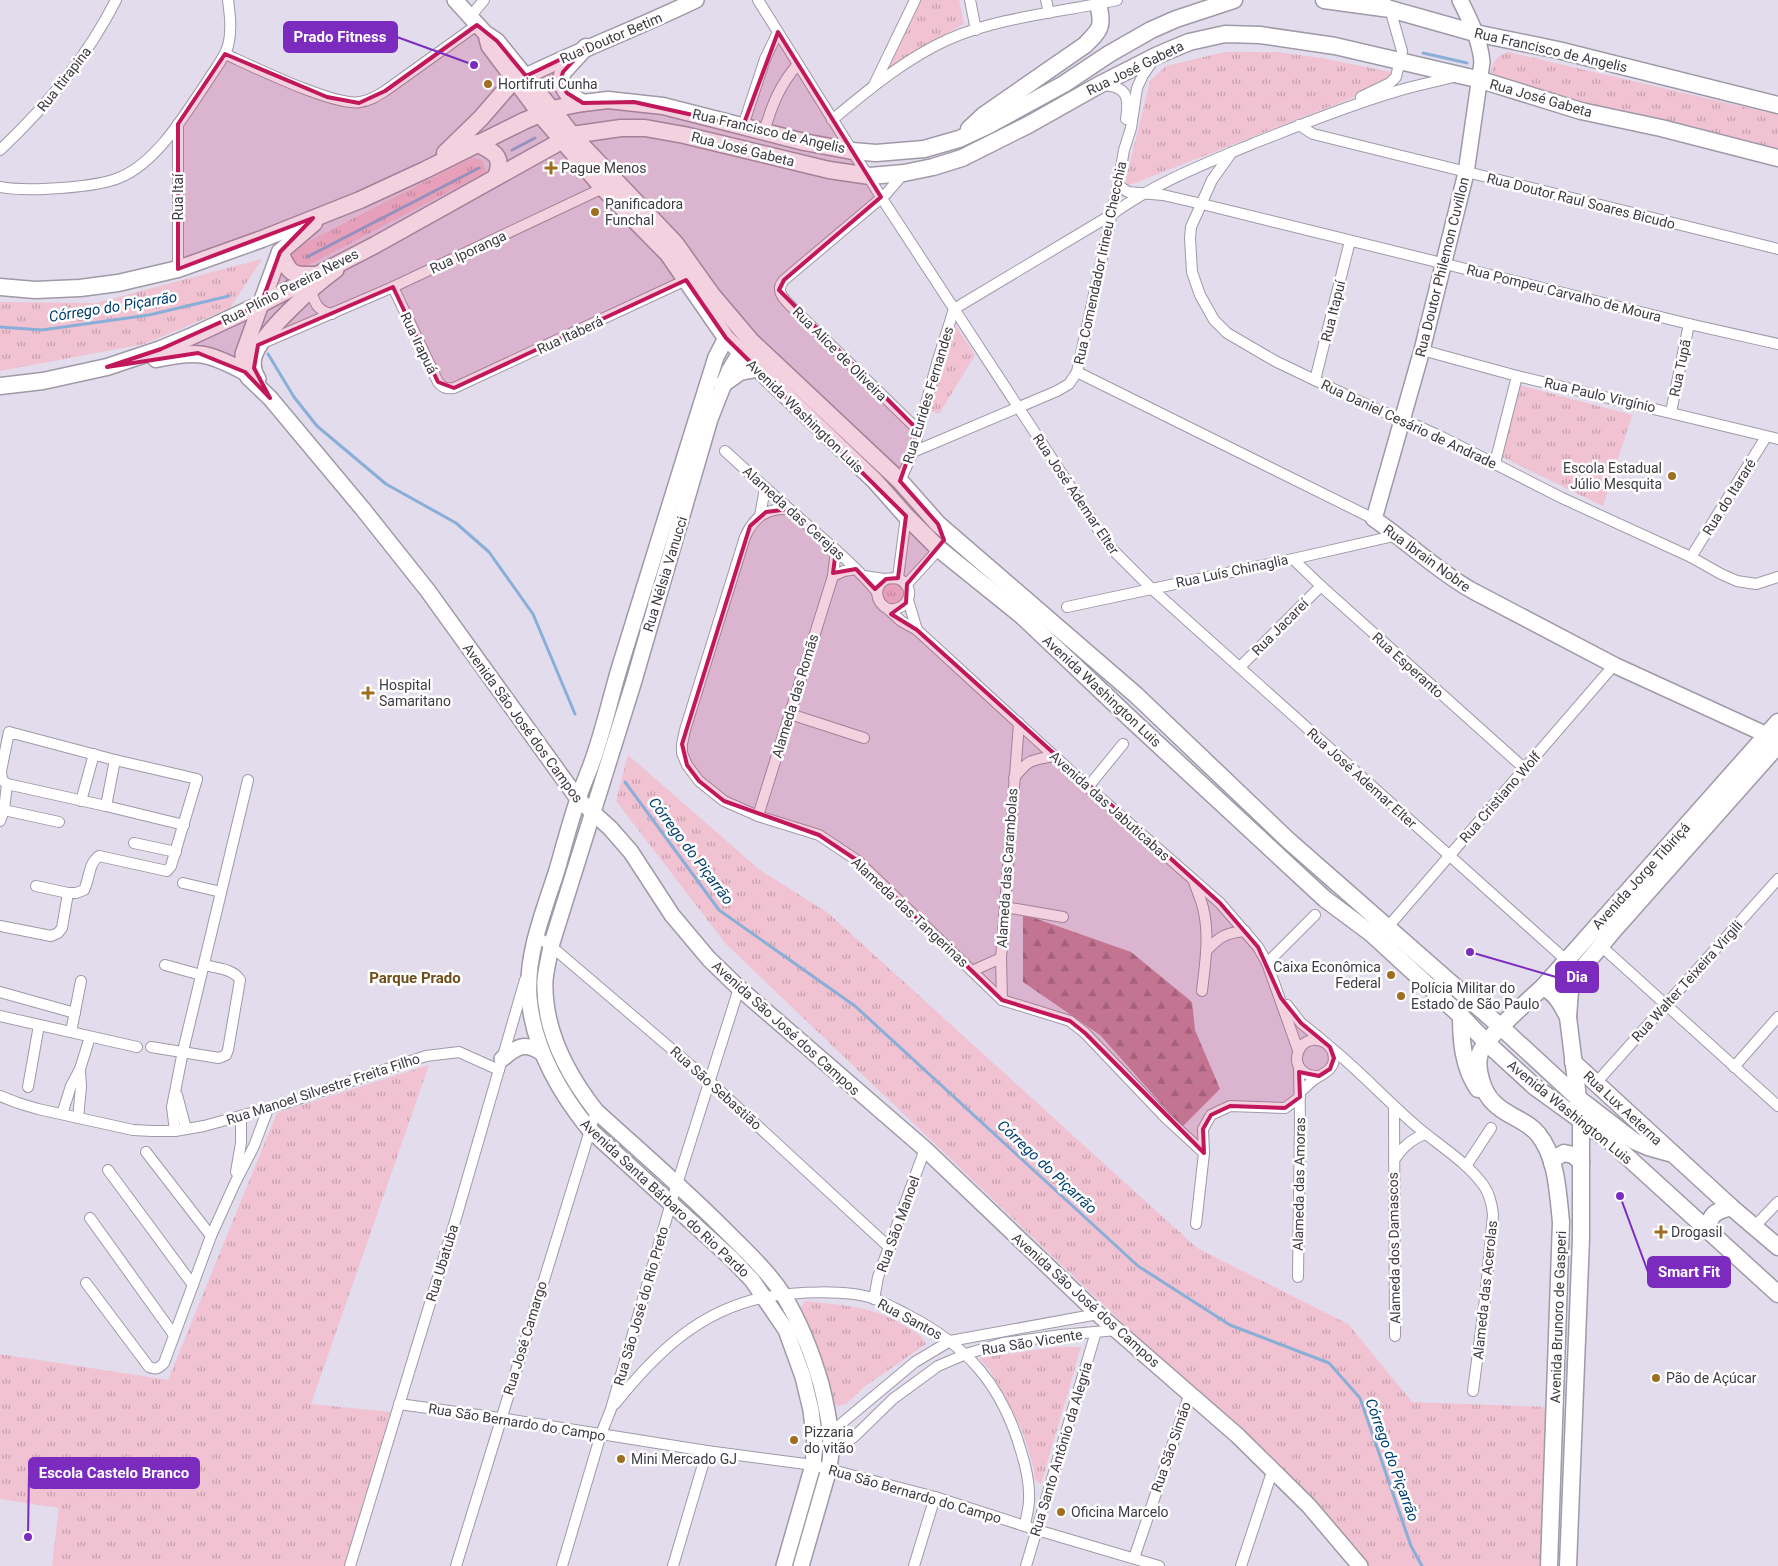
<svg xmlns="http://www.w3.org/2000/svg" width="1778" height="1566" font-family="Roboto,sans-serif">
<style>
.forest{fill:url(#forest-firs)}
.park{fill:url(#park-tufts)}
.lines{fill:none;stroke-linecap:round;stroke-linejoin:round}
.stream{stroke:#89afd8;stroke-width:3}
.street-casing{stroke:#9f99a8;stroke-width:12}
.secondary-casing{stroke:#9f99a8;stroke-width:18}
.primary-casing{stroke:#9f99a8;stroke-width:19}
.street{stroke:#fff;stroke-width:10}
.secondary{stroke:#fff;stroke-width:15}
.primary{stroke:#fff;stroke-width:16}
.marked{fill:#c2185b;fill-opacity:0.2;stroke:#c2185b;stroke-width:4;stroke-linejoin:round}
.poi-dot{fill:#9e6e21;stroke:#fff;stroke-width:2}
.labels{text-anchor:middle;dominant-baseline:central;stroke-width:5;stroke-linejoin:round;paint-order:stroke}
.street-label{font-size:14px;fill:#3d3b41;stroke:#fff}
.poi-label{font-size:14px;fill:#3d3b41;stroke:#fff;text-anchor:start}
.water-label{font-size:15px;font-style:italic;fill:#013f71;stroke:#fff}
.neighbourhood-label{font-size:15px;font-weight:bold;fill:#6e4d19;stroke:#fff}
.leader{fill:none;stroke:#7b2cbf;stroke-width:2}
.callout-dot{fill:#7b2cbf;stroke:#fff;stroke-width:2}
.callout{fill:#7b2cbf;stroke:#7b2cbf;stroke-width:2}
.callout-label{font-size:15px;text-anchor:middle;font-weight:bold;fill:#fff}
</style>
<defs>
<pattern id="forest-firs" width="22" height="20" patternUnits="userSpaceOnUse" patternTransform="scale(1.25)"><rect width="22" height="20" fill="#c28b9f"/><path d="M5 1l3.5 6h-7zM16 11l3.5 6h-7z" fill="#9f7383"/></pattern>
<pattern id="park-tufts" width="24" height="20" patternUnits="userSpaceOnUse" patternTransform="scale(1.25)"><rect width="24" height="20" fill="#f0c2d2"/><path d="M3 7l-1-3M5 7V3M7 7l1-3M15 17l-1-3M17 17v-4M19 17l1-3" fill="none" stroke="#c49fac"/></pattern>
</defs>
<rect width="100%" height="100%" fill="#e2dced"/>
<polygon class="forest" points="1023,914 1131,952 1192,1002 1195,1030 1220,1089 1182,1127 1100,1035 1023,982"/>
<g class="park">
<polygon points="921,0 959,0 964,24 924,46 886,70"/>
<polygon points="1225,52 1276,52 1321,58 1391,72 1390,78 1380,87 1127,186 1126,179 1150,81 1166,66"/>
<path d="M1508 52 1778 115V155L1490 81C1492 65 1492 58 1508 52Z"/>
<polygon points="471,158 482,160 486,172 305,267 291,264 294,249"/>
<polygon points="262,259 230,308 144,344 0,371 0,302 96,303"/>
<polygon points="954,323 975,355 939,414 929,410"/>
<polygon points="1516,384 1632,415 1603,506 1500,456"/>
<polygon points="901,582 907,597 896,607 887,606 880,597 884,583"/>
<polygon points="628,755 760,870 828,913 1197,1248 1348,1324 1412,1402 1549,1407 1543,1566 1362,1566 1275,1469 726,944 616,801"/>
<polygon points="429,1065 311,1404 391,1412 348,1566 52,1566 59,1508 0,1499 0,1354 168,1380 277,1113"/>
<path d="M806 1301C846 1306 875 1306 910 1329 917 1333 923 1336 926 1344L864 1387 846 1404 838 1406 832 1403 822 1360 800 1308Z"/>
<polygon points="1057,1347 1081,1347 1041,1484 1035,1480 1033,1466 1023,1432 991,1372 979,1358"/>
</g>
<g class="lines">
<g class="stream">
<polyline points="1423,53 1467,63"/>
<polyline points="512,150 535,138"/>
<polyline points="307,257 479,168"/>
<polyline points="0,327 42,330 149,315 229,296"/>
<polyline points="268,354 294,397 317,426 386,484 456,523 489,552 533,614 575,714"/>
<polyline points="625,782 719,910 855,1006 1138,1266 1230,1325 1329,1363 1360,1398 1411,1546 1422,1566"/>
</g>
<g class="street-casing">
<g id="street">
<polyline points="758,0 881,197 1109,546 1151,588 1566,960"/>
<polyline points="970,0 976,30"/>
<polyline points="1046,0 1049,13"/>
<polyline points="470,17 484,0"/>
<path d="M225 54C252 66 335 107 360 102 369 101 377 96 385 91L477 25"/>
<polyline points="874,85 915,0"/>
<path d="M1101 85C1126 86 1130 95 1126 119"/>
<polyline points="1361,97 1390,83 1396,77 1402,51 1390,9 1384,0"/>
<path d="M832 120C867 91 905 59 947 40 998 17 1063 12 1117 0"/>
<polyline points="1299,125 1313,134 1778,249"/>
<polyline points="743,126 765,59 778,32"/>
<path d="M764 132C772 105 779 86 798 64"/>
<path d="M0 150C47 106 87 57 116 0"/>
<polyline points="1232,152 1212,180 1191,227 1190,238 1192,272 1200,295 1214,320 1227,333 1275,361 1373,408 1402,419 1442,437 1562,498 1691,557 1721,574 1737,581 1756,584 1778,577"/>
<path d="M904 173 886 194 784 280C773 292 787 302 796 311L918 430"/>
<polyline points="1118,185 1128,192 1163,195 1202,204 1689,324 1778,344"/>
<path d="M0 187C25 192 97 188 121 177 158 161 185 114 207 82 214 70 224 59 228 46 232 31 230 15 228 0"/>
<polyline points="178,269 178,124"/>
<path d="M393 287 438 382C443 388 446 389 454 388L686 280"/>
<path d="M311 291C315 304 318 311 332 314"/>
<path d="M954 309 1111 215C1153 184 1204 164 1252 144 1298 126 1344 107 1391 93 1412 86 1435 82 1457 76"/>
<polyline points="263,343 393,287 603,188"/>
<polyline points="1422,350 1517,376 1778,439"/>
<polyline points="1077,372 1374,519"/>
<polyline points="1315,380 1350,241"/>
<polyline points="1671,412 1689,324"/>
<path d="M725 451C749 473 772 494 796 515 824 540 853 563 877 592"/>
<polyline points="913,452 1057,391 1069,384 1077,372 1118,185 1124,150 1131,128 1137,88 1143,75 1154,59"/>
<polyline points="1495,463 1517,376"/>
<polyline points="900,481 913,452 937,363 954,309"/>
<path d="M789 509C766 508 754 517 745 537L685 730 682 744V753L687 765 699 781 724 801 758 816 819 835 858 861 1002 1000 1070 1021 1085 1033 1166 1118 1204 1153"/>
<polyline points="760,516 765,488"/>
<polyline points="1691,557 1766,437"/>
<polyline points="1293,559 1321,586 1525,769"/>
<polyline points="833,576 844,571 856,569"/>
<path d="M864 576C870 577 877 578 884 579 889 579 894 577 899 579 918 588 908 612 888 609 875 602 873 587 886 579"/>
<polyline points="898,578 906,516"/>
<polyline points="906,585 939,549"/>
<polyline points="908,600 917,630"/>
<polyline points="1067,607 1293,559 1398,535"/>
<polyline points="888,609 901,621 917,630 1088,787 1220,903 1258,947 1267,963 1298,1050"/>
<polyline points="1240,667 1321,586"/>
<polyline points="790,714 864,738"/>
<polyline points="115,760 106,806 184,825"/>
<path d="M1014 778C1029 759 1031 760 1055 756"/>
<polyline points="7,784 106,806"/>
<polyline points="1088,787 1123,744"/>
<polyline points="81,801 94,754"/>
<polyline points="4,810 59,822"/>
<polyline points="758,816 833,576 836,550"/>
<path d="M0 821 4 810 7 784 2 780 1 771 9 732 115 760 197 779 171 866 167 871 99 856C88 864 90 878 84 890L76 893H68L62 928 58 933 51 936 0 926"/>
<polyline points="134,843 176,852"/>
<path d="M1194 882C1197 891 1201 899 1203 908 1210 935 1205 964 1202 991"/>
<polyline points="183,883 221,892"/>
<polyline points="36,886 68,893"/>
<polyline points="1005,907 1063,917"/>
<polyline points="1387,928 1614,665"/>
<polyline points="536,936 551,946 709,1081 890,1248"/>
<polyline points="1601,946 1778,1106"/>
<path d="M1206 951C1219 937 1225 933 1245 931"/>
<polyline points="1267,963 1315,915"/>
<polyline points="165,965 201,975"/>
<polyline points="972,971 1001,958"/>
<polyline points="0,992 75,1013"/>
<polyline points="1002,1000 1001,958 1019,723"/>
<polyline points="1287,1005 1301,1023 1322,1040"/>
<polyline points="0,1016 137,1047"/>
<polyline points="71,1032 81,981"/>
<path d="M151 1047 219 1058 226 1055 228 1050 240 980C234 969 216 968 204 965"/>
<path d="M1330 1047C1360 1071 1386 1100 1415 1125 1438 1145 1466 1161 1484 1186 1490 1195 1492 1204 1493 1215L1485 1299 1473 1391"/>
<polyline points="1734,1067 1778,1017"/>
<polyline points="1596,1083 1778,879"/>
<polyline points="28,1087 39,1025"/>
<path d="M1300 1092C1306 1087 1311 1081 1318 1077 1327 1072 1337 1066 1333 1053 1332 1049 1328 1044 1324 1042 1296 1029 1283 1077 1319 1076"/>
<polyline points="177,1095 186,1129"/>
<polyline points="0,1096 18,1103 38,1109 133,1130 152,1131 175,1131 204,1126 280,1105 426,1056 459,1052 499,1070"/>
<polyline points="1394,1107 1395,1336"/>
<polyline points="62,1114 71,1086 80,1069 90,1037"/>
<polyline points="78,1118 81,1087 80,1070"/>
<polyline points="175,1131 172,1107 183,1051 248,780"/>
<polyline points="146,1152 211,1236"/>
<path d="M1394 1160C1403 1147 1410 1140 1425 1134"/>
<polyline points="1466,1166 1491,1128"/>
<polyline points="108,1170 193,1285"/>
<polyline points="236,1172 241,1143 241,1116"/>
<polyline points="90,1218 174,1335"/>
<polyline points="1196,1224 1204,1153 1203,1129 1211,1115 1230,1106 1285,1108 1300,1097"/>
<polyline points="1755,1226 1778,1202"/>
<polyline points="1298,1277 1300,1120 1299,1067"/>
<path d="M86 1283 149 1367C156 1370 159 1368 164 1363L211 1236 235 1183 254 1146 268 1109"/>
<polyline points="874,1299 878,1277 925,1149"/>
<polyline points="399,1404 500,1418 707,1451 813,1465 935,1497 1037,1530 1159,1566"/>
<path d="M615 1404C655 1354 699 1310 766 1297 795 1292 847 1289 875 1299 885 1303 896 1309 906 1314 967 1345 1002 1385 1021 1451 1026 1467 1030 1483 1029 1500 1029 1508 1026 1517 1025 1526"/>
<polyline points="830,1433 915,1362 950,1341 1098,1314"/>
<polyline points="832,1454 856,1435 893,1399 938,1366 966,1354 1003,1343 1061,1335 1117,1330"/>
<polyline points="1134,1558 1190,1393"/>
<polyline points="350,1566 456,1218 525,980"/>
<polyline points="456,1566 596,1111"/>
<polyline points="562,1566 601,1434 611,1409 671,1203 739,988"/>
<polyline points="673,1566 707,1451"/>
<polyline points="914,1566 935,1497"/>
<polyline points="1026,1566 1096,1332"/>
<polyline points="1241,1566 1273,1469"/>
</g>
</g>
<g class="secondary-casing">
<g id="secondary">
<polyline points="455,0 485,33 497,41 552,109"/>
<path d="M1460 0C1470 20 1480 40 1482 62L1466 173 1422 350 1374 519C1408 542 1437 571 1473 591L1614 665 1767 735 1776 741"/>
<polyline points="487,39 489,46 540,114"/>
<path d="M526 76C582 49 640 27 696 0"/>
<polyline points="261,304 243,354 243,366 248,377 270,398 362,508 428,591 578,799 610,828 631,852 672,915 709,959 739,988 925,1149 1098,1314 1238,1436 1309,1506 1360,1566"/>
<path d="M726 338 716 357C684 460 651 563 620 666 610 699 603 733 591 765 587 776 582 787 578 799 570 822 564 846 557 870 544 911 526 953 529 997 533 1046 559 1092 589 1129L730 1257 752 1280 786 1330 803 1377 811 1410 815 1444 813 1465 784 1566"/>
<path d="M749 344 740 353 729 371 710 419 633 684 551 946C549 958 546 969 545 980 543 1028 567 1074 596 1111 641 1152 689 1193 732 1237 751 1256 770 1274 784 1296 801 1324 812 1353 821 1384 828 1412 834 1441 829 1469L801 1566"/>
<path d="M258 379C254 373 252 365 254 357 260 334 315 285 336 270"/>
<path d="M502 1059C516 1047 525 1041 542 1053"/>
</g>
</g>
<g class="primary-casing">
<g id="primary">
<polyline points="1324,0 1390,9 1475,33 1558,50 1778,105"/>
<polyline points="583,103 567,93 560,82 563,72 586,47"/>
<polyline points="552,109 572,135 675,243 712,295 751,341 900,481 938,524 1136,695 1289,841 1501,1027 1578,1098 1634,1141 1648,1147 1673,1154"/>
<polyline points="540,114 603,188 668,254 726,338 875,481 906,516 939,549 1021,615 1135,723 1325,899 1372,934 1461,1016 1487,1043 1535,1087 1611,1142 1778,1294"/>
<path d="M969 129 984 115 1085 45C1100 30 1104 27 1098 4"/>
<path d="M477 143C494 153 504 155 496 177"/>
<polyline points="445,153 481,118 514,80"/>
<path d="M280 252C289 272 290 276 314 275"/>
<polyline points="0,287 35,290 80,288 118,283 178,269 262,239 360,200 425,170 524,121 552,109 583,103 608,100 663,106 804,142 852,151 876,153 924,149 959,139 987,126 1064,84 1109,54 1151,30 1176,19 1234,0"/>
<polyline points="261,304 280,252 314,223"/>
<path d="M156 359C197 350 208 352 245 372"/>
<polyline points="723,384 740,372 756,369"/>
<polyline points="0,386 43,381 107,367 161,349 190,337 261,304 375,245 572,135 621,128 645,128 684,135 829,170 870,176 904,173 933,167 962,158 1028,125 1099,85 1158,55 1189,42 1225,34 1260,35 1335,46 1481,80 1581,111 1661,128 1778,158"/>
<path d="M1543 987C1556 993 1561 1004 1568 1017"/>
<path d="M1461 1016C1461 1041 1463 1067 1478 1089"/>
<polyline points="1573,1062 1731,1207 1778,1247"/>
<polyline points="1552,1163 1553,1159 1564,1153 1573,1155 1581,1162"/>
<path d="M1708 1231C1709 1214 1716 1211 1731 1207"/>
<path d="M1549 1566 1561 1222C1558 1194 1557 1157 1538 1134 1527 1120 1506 1116 1494 1103 1483 1093 1475 1068 1480 1053 1486 1037 1529 1000 1543 987L1778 722"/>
<polyline points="1568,1566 1581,1238 1581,1122 1568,1017 1570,991 1575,977 1613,931 1778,745"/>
</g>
</g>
<use href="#street" class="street"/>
<use href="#secondary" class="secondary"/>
<use href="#primary" class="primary"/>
</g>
<path class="marked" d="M477 25 497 41 526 76 586 47 563 72 560 82 567 93 583 103 634 102 743 126 778 32 881 197 784 280 779 290 918 430 900 481 938 524 944 540 907 584 906 603 891 614 917 630 1220 903 1258 947 1281 998 1301 1023 1330 1047 1334 1058 1330 1069 1319 1076 1299 1072 1300 1097 1285 1108 1230 1106 1211 1115 1203 1129 1204 1153 1085 1033 1070 1021 1002 1000 858 861 819 835 724 801 699 781 687 765 682 744 750 526 766 512 789 509 836 550 833 573 856 569 875 589 886 579 898 578 906 516 726 338 686 280 454 388 438 382 393 287 258 345 254 368 270 398 245 372 198 353 107 367 161 349 261 304 280 252 313 218 178 269V124L225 54 327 97 359 103 385 91Z"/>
<g class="poi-dot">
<circle cx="488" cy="84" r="5"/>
<path d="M548.5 160.5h5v5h5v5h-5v5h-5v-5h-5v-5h5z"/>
<circle cx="595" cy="212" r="5"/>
<circle cx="1672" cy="476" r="5"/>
<path d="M365.5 685.5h5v5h5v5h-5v5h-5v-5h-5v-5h5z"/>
<circle cx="1391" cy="975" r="5"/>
<circle cx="1401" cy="996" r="5"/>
<path d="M1658.5 1224.5h5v5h5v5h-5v5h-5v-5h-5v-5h5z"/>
<circle cx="1656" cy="1378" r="5"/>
<circle cx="794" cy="1440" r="5"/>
<circle cx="621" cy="1459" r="5"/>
<circle cx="1061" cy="1512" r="5"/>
</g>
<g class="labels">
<g class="street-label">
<text transform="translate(611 38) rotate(-23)">Rua Doutor Betim</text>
<text transform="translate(1551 50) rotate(13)">Rua Francisco de Angelis</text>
<text transform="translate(1135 68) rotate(-26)">Rua José Gabeta</text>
<text transform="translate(64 79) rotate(-52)">Rua Itirapina</text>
<text transform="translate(1541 98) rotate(16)">Rua José Gabeta</text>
<text transform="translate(769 131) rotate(13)">Rua Francisco de Angelis</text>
<text transform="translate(743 149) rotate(14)">Rua José Gabeta</text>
<text transform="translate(178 197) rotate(-90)">Rua Itaí</text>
<text transform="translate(1581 201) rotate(14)">Rua Doutor Raul Soares Bicudo</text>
<text transform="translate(468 252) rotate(-25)">Rua Iporanga</text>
<text transform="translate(1100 263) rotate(-78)">Rua Comendador Irineu Checchia</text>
<text transform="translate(1442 267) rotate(-76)">Rua Doutor Philemon Cuvillon</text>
<text transform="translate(290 287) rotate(-27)">Rua Plínio Pereira Neves</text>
<text transform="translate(1564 293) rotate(14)">Rua Pompeu Carvalho de Moura</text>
<text transform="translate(1333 311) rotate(-76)">Rua Itapuí</text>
<text transform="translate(570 335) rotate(-25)">Rua Itaberá</text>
<text transform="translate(419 343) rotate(64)">Rua Irapuá</text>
<text transform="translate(840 354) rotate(45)">Rua Alice de Oliveira</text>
<text transform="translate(1680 368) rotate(-78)">Rua Tupã</text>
<text transform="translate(928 395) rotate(-73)">Rua Eurides Fernandes</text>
<text transform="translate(1600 395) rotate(13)">Rua Paulo Virgínio</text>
<text transform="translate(805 416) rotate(44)">Avenida Washington Luis</text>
<text transform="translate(1409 424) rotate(25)">Rua Daniel Cesário de Andrade</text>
<text transform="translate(1076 494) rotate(56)">Rua José Ademar Elter</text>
<text transform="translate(1729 497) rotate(-58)">Rua do Itararé</text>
<text transform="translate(794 513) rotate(42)">Alameda das Cerejas</text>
<text transform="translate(1427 558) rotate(36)">Rua Ibrain Nobre</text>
<text transform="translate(1232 571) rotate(-12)">Rua Luís Chinaglia</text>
<text transform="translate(665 574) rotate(-73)">Rua Nélsia Vanucci</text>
<text transform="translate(1280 627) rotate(-45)">Rua Jacareí</text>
<text transform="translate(1408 665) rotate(42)">Rua Esperanto</text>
<text transform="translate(1102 691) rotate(43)">Avenida Washington Luis</text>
<text transform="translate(795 696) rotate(-73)">Alameda das Romãs</text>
<text transform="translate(523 723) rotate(54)">Avenida São José dos Campos</text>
<text transform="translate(1362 778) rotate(42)">Rua José Ademar Elter</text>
<text transform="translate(1500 797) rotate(-49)">Rua Cristiano Wolf</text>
<text transform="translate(1110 806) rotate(42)">Avenida das Jabuticabas</text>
<text transform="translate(1007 868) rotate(-86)">Alameda das Carambolas</text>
<text transform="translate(1641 876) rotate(-48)">Avenida Jorge Tibiriçá</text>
<text transform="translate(910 912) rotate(43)">Alameda das Tangerinas</text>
<text transform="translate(1687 981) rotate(-48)">Rua Walter Teixeira Virgili</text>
<text transform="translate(786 1028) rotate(42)">Avenida São José dos Campos</text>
<text transform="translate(716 1088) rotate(42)">Rua São Sebastião</text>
<text transform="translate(323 1089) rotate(-18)">Rua Manoel Silvestre Freita Filho</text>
<text transform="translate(1623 1108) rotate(43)">Rua Lux Aeterna</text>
<text transform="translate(1570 1112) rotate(39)">Avenida Washington Luis</text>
<text transform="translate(1299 1184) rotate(-89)">Alameda das Amoras</text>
<text transform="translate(665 1198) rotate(43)">Avenida Santa Bárbaro do Rio Pardo</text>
<text transform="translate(898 1224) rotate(-70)">Rua São Manoel</text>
<text transform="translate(1394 1248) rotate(-91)">Alameda dos Damascos</text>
<text transform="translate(442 1263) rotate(-73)">Rua Ubatuba</text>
<text transform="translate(1485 1290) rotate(-84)">Alameda das Acerolas</text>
<text transform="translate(1086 1300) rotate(42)">Avenida São José dos Campos</text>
<text transform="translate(641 1306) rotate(-74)">Rua São José do Rio Preto</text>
<text transform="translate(1558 1317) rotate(-88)">Avenida Brunoro de Gasperi</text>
<text transform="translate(910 1319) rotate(28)">Rua Santos</text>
<text transform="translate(525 1338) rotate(-73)">Rua José Camargo</text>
<text transform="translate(1032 1342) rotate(-9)">Rua São Vicente</text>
<text transform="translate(517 1422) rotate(9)">Rua São Bernardo do Campo</text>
<text transform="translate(1171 1447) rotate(-71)">Rua São Simão</text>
<text transform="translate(1061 1449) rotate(-73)">Rua Santo Antônio da Alegria</text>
<text transform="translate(915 1494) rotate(16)">Rua São Bernardo do Campo</text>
</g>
<g class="poi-label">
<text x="498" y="84">Hortifruti Cunha</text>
<text x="561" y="168">Pague Menos</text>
<text x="605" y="204">Panificadora<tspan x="605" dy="16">Funchal</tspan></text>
<text x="1662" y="468" text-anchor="end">Escola Estadual<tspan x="1662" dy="16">Júlio Mesquita</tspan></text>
<text x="379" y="685">Hospital<tspan x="379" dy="16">Samaritano</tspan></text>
<text x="1381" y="967" text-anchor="end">Caixa Econômica<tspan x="1381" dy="16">Federal</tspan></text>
<text x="1411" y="988">Polícia Militar do<tspan x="1411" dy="16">Estado de São Paulo</tspan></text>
<text x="1671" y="1232">Drogasil</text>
<text x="1666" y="1378">Pão de Açúcar</text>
<text x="804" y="1432">Pizzaria<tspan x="804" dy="16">do vitão</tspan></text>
<text x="631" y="1459">Mini Mercado GJ</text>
<text x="1071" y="1512">Oficina Marcelo</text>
</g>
<g class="water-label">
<text transform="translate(113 307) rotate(-9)">Córrego do Piçarrão</text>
<text transform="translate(691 851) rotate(53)">Córrego do Piçarrão</text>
<text transform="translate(1047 1167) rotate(43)">Córrego do Piçarrão</text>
<text transform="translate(1392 1460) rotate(70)">Córrego do Piçarrão</text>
</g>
<g class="neighbourhood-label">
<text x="415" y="978">Parque Prado</text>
</g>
</g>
<path class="leader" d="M474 65L397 37M1470 952L1556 977M1620 1196L1648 1272M28 1537L29 1473"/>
<g class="callout-dot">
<circle cx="474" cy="65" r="5"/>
<circle cx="1470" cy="952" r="5"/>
<circle cx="1620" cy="1196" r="5"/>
<circle cx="28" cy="1537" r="5"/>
</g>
<g class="callout">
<rect x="284" y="22" width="113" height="30" rx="5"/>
<rect x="1556" y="962" width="42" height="30" rx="5"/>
<rect x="1648" y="1257" width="82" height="30" rx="5"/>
<rect x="29" y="1458" width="170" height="30" rx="5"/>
</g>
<g class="callout-label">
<text x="340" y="42">Prado Fitness</text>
<text x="1577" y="982">Dia</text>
<text x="1689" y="1277">Smart Fit</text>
<text x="114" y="1478">Escola Castelo Branco</text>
</g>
</svg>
